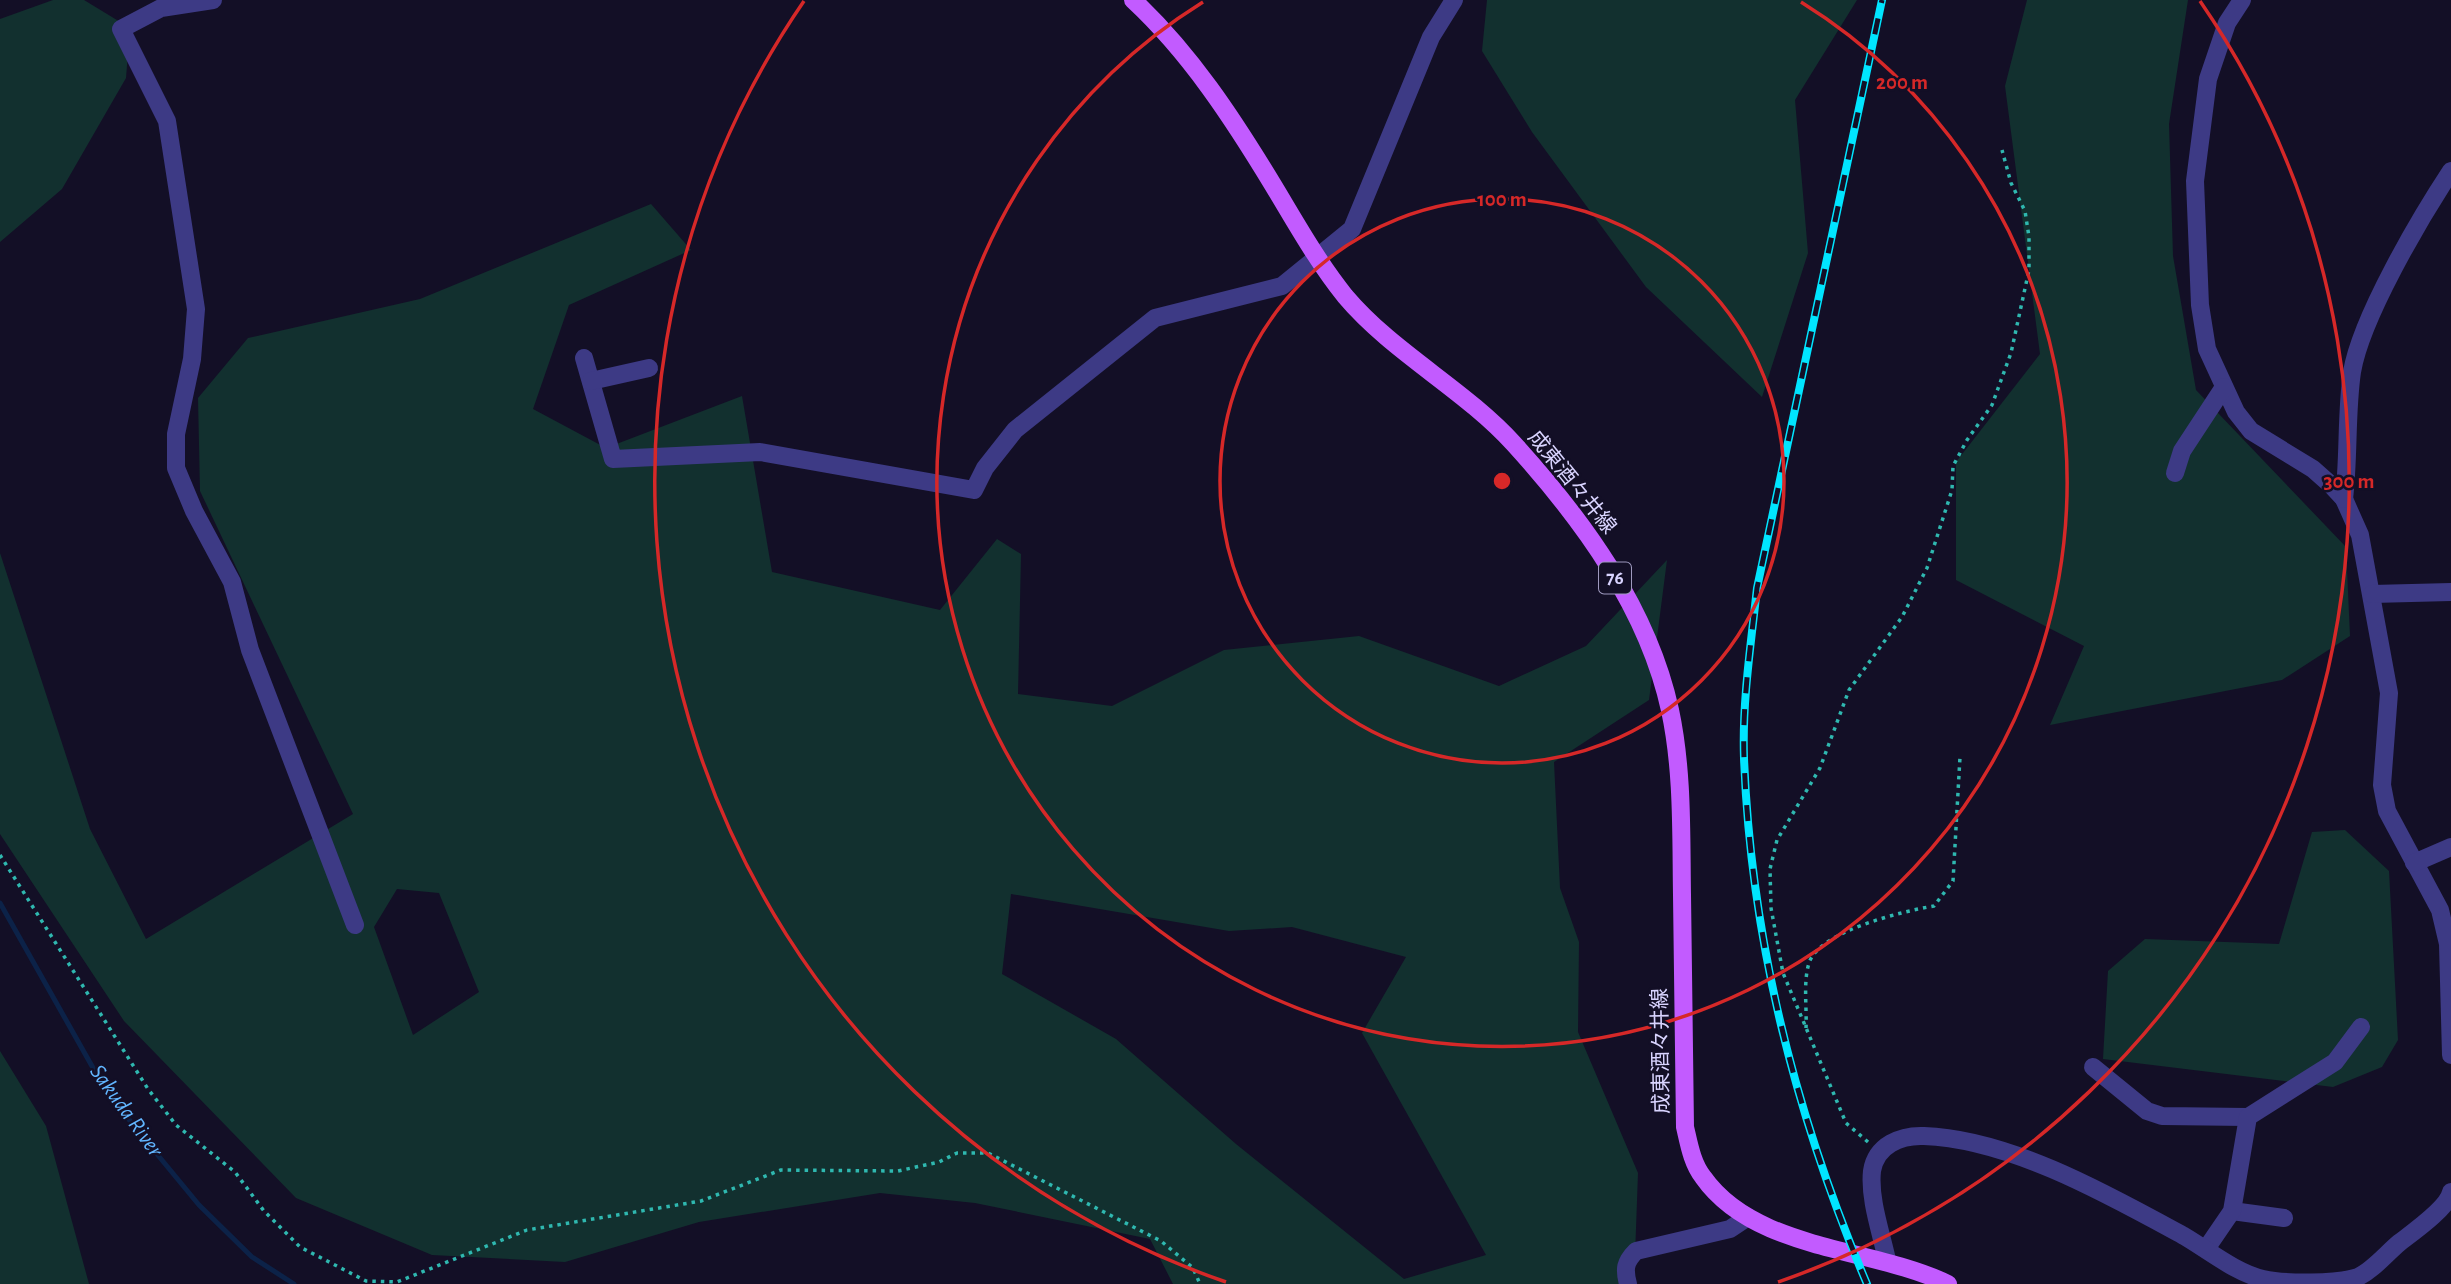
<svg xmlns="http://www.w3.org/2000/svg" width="2451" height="1284" font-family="'Alegreya Sans','Noto Sans JP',sans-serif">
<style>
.green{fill:#12302f;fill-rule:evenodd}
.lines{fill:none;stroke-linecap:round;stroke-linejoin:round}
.stream{stroke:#0c2248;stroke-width:5}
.path{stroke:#2fb8b0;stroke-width:3.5;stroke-dasharray:3.5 5;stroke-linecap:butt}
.minor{stroke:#3d3a85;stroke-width:18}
.primary{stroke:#c25bff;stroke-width:18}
.rail-casing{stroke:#00e5ff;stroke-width:8}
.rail{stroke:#130f26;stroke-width:5;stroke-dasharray:16;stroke-linecap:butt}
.ring{fill:none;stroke:#d62828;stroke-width:3.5}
.labels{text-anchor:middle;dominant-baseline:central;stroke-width:5;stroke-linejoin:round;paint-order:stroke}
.shield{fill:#130f26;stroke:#9e99be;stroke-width:2}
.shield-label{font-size:19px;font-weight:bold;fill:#d9d4ff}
.street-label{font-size:21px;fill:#d9d4ff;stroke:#130f26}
.water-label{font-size:23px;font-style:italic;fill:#62b6ff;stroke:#130f26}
.centre{fill:#d62828;stroke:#130f26;stroke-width:3.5}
.ring-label{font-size:21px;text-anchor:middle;font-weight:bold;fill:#d62828;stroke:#130f26;stroke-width:5;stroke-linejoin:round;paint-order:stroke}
</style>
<rect width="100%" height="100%" fill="#130f26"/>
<g class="green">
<polygon points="53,0 84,0 130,28 126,78 62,189 0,242 0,19"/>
<polygon points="1487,0 1857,0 1795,100 1808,253 1762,397 1646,287 1532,132 1482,51"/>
<polygon points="2027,0 2188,0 2169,124 2173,256 2196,390 2346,547 2350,636 2282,680 2050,725 2084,646 1956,580 1956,462 2040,354 2005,86"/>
<path d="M651 204 691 250 569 305 533 409 606 448 742 396 772 572 940 610 997 539 1021 554 1018 694 1112 706 1224 650 1359 636 1499 686 1586 646 1667 560 1649 700 1554 762 1560 888 1579 942 1578 1032 1638 1173 1634 1284H1173L1150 1239 975 1203 880 1193 699 1222 565 1262 432 1255 296 1198 124 1021 0 834V553L90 829 146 939 353 814 200 491 198 398 248 338 420 299ZM397 889 439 893 479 992 413 1035 374 927ZM1011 894 1229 931 1292 927 1406 957 1362 1033 1486 1255 1404 1279 1236 1144 1116 1039 1002 974Z"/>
<polygon points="2345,830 2389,871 2398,1040 2382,1067 2333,1087 2103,1059 2108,971 2145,939 2279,944 2312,832"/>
<polygon points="0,1051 46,1126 89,1284 0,1284"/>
</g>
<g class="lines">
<polyline class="stream" points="0,903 97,1075 133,1125 199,1205 252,1257 294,1284"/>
<g class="path">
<polyline points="0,855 148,1089 176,1125 235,1172 264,1211 300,1247 366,1281 397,1282 527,1230 701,1201 781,1170 898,1171 939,1162 957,1153 988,1153 1161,1241 1193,1268 1200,1284"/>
<path d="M1806 1028C1807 1008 1803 982 1809 963 1819 931 1904 911 1934 906L1953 881 1960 757"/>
<polyline points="1868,1142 1846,1123 1783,973 1771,908 1770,869 1777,840 1820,768 1849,690 1902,617 1927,568 1952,490 1953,466 1967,440 1992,405 2011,353 2029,270 2029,237 2025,211 2011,183 2002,150"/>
</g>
<g class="minor">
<polyline points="213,0 161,8 121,29 167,121 196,309 192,359 176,434 176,468 194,511 232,582 250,650 355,925"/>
<polyline points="2242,0 2227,23 2208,79 2195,181 2200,305 2207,349 2236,412 2251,431 2313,469 2331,485 2344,499 2360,535 2389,693 2382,785 2387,811 2440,910 2448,944 2451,1055"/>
<polyline points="584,358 613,459 760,452 974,490 985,468 1015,430 1155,318 1282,286 1352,229 1431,37 1454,0"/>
<polyline points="591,381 649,368"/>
<polyline points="2175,473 2182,451 2224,387"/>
<path d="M2344 499C2349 457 2346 413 2352 372 2361 318 2420 218 2451 171"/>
<polyline points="2372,594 2451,592"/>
<polyline points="2414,863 2451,847"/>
<polyline points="2093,1067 2147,1111 2162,1116 2248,1117"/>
<polyline points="2232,1211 2284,1218"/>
<polyline points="2206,1249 2232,1211 2248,1117 2335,1062 2361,1027"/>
<path d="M1887 1260C1881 1232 1869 1199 1872 1171 1876 1145 1901 1135 1924 1136 2010 1139 2109 1195 2184 1236 2208 1250 2236 1273 2263 1279 2286 1284 2336 1284 2358 1277 2372 1271 2387 1253 2399 1243 2412 1233 2448 1208 2451 1192"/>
<path d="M1628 1284C1624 1269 1625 1262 1636 1251L1730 1229 1748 1217"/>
</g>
<path class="primary" d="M1133 0C1190 53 1233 119 1273 185 1296 223 1317 261 1345 296 1393 353 1464 389 1514 444 1583 520 1648 609 1670 710 1683 771 1681 833 1682 895 1683 973 1684 1050 1685 1127 1689 1144 1692 1163 1703 1177 1755 1251 1872 1247 1948 1284"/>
<g class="rail-casing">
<path id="rail" d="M1867 1284C1796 1117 1751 940 1744 758 1742 702 1751 644 1757 588L1882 0"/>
</g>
<use href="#rail" class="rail"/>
</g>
<g class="ring">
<circle cx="1502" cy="481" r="282"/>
<path d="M1801 2A565 565 0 1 1 1203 2"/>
<path d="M1226 1282A847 847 0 0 1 804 1M2200 1A847 847 0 0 1 1778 1282"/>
</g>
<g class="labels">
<rect class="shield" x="1599" y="562.5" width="32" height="31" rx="5"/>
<g class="shield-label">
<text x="1615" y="578">76</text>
</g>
<g class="street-label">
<text transform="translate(1572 482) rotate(51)">成東酒々井線</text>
<text transform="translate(1661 1051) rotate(-91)">成東酒々井線</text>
</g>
<g class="water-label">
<text transform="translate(126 1111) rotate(54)">Sakuda River</text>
</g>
</g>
<circle cx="1502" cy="481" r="10" class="centre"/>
<g class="ring-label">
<text x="1902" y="89">200 m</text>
<text x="1502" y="206">100 m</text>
<text x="2349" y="488">300 m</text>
</g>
</svg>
